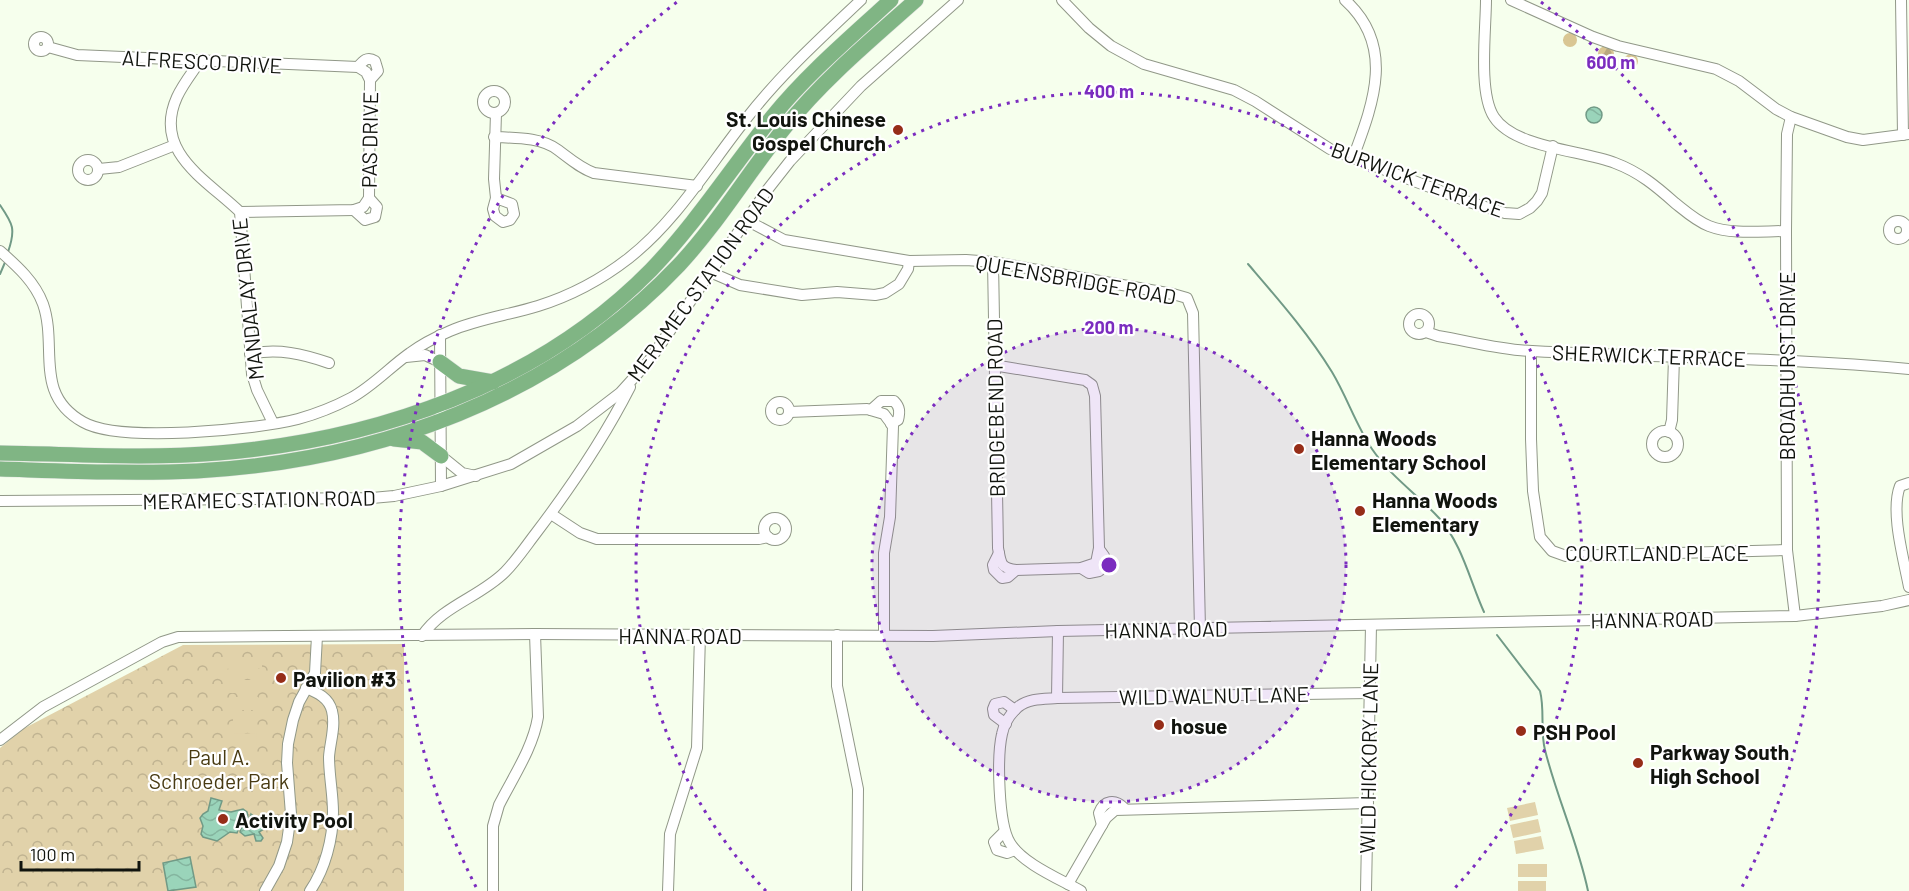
<svg xmlns="http://www.w3.org/2000/svg" width="1909" height="891" font-family="Barlow,sans-serif">
<style>
.forest{fill:url(#forest-firs)}
.park{fill:url(#park-crowns)}
.pitch{fill:#e1d2aa}
.water{fill:url(#water-waves);stroke:#719a86;stroke-width:1.5}
.lines{fill:none;stroke-linecap:round;stroke-linejoin:round}
.stream{stroke:#719a86;stroke-width:2}
.minor-casing{stroke:#919888;stroke-width:12}
.highway-casing{stroke:#e2e3e2;stroke-width:16}
.minor{stroke:#fff;stroke-width:10}
.highway{stroke:#80b584;stroke-width:15}
.ring{fill:none;stroke:#7b2cbf;stroke-width:3;stroke-dasharray:3 6}
.poi-dot{fill:#962d18;stroke:#fff;stroke-width:2}
.labels{text-anchor:middle;dominant-baseline:central;stroke-width:4.5;stroke-linejoin:round;paint-order:stroke}
.street-label{font-size:21px;fill:#11140e;stroke:#fff}
.poi-label{font-size:21px;font-weight:bold;fill:#11140e;stroke:#fff;text-anchor:start}
.park-label{font-size:21px;fill:#483a12;stroke:#fff}
.centre{fill:#7b2cbf;stroke:#fff;stroke-width:3}
.ring-label{font-size:18px;text-anchor:middle;font-weight:bold;fill:#7b2cbf;stroke:#fff;stroke-width:4.5;stroke-linejoin:round;paint-order:stroke}
</style>
<defs>
<pattern id="forest-firs" width="22" height="20" patternUnits="userSpaceOnUse" patternTransform="scale(1.5)"><rect width="22" height="20" fill="#d9c693"/><path d="M5 1l3.5 6h-7zM16 11l3.5 6h-7z" fill="#b9a97e"/></pattern>
<pattern id="park-crowns" width="20" height="18" patternUnits="userSpaceOnUse" patternTransform="scale(1.5)"><rect width="20" height="18" fill="#e1d2aa"/><path d="M2 6a3 3 0 1 1 6 0M12 15a3 3 0 1 1 6 0" fill="none" stroke="#c0b391"/></pattern>
<pattern id="water-waves" width="16" height="10" patternUnits="userSpaceOnUse" patternTransform="scale(1.5)"><rect width="16" height="10" fill="#9ad4ba"/><path d="M0 5q4-4 8 0t8 0" fill="none" stroke="#84b59f"/></pattern>
</defs>
<rect width="100%" height="100%" fill="#f6ffed"/>
<g class="forest">
<circle cx="1570" cy="40" r="7"/>
<circle cx="1606" cy="54" r="8"/>
<circle cx="1631" cy="61" r="7"/>
</g>
<polygon class="park" points="404,644 404,891 0,891 0,748 23,729 183,645"/>
<g class="pitch">
<polygon points="225,661 242,661 244,663 245,661 262,661 262,668 258,668 262,670 262,677 225,677 225,670 229,669 225,668"/>
<polygon points="229,680 258,680 258,693 230,693"/>
<rect x="230" y="697" width="28" height="13"/>
<rect x="233" y="718" width="23" height="12"/>
<polygon points="256,733 257,746 233,746 233,734"/>
<rect x="236" y="753" width="30" height="18"/>
<polygon points="1535,802 1538,815 1510,821 1507,808"/>
<polygon points="1538,819 1541,832 1513,838 1510,825"/>
<polygon points="1541,836 1544,849 1516,854 1514,841"/>
<rect x="1518" y="864" width="29" height="13"/>
<rect x="1518" y="881" width="28" height="10"/>
</g>
<g class="water">
<circle cx="1594" cy="115" r="8"/>
<polygon points="211,798 222,801 219,810 231,812 243,809 247,812 248,817 241,823 237,833 230,832 217,841 203,837 201,834 203,826 200,818 203,814 208,811"/>
<path d="M251 814 255 817 263 816 268 820 267 827 259 832 263 838 261 841H256L254 834 245 836 240 832C241 824 250 822 251 814Z"/>
<polygon points="190,857 196,887 168,891 163,863"/>
</g>
<g class="lines">
<g class="stream">
<path d="M0 205C13 224 16 229 8 252"/>
<path d="M1248 264C1278 299 1308 333 1332 372 1347 397 1356 425 1372 449 1391 477 1417 494 1439 518 1462 544 1470 581 1484 612"/>
<polyline points="0,274 6,260"/>
<path d="M1497 635 1540 691C1545 710 1540 731 1545 750 1557 798 1578 843 1588 891"/>
</g>
<g class="minor-casing">
<g id="minor">
<polyline points="1062,0 1089,28 1111,46 1144,64 1234,90 1255,101 1330,149 1469,202 1505,213 1519,214 1530,208 1537,201 1542,193 1553,146"/>
<path d="M1345 0C1396 46 1373 104 1353 158"/>
<path d="M1486 0C1486 29 1478 93 1494 117 1514 148 1581 150 1615 163 1639 172 1656 186 1675 203 1685 211 1696 221 1709 226 1732 235 1762 231 1786 231"/>
<polyline points="1511,0 1593,37 1618,46 1716,69 1739,81 1776,109 1791,117 1847,137 1863,140 1909,134"/>
<polyline points="1901,0 1903,135"/>
<circle cx="41" cy="44" r="7"/>
<polyline points="48,47 77,55 358,67 366,72 370,80 369,198 363,207 354,210 240,212"/>
<path d="M200 61C192 73 183 84 177 97 152 152 207 180 240 212L252 374 257 390 273 423"/>
<path d="M358 67C363 61 367 56 375 61L378 71 370 80"/>
<circle cx="494" cy="102" r="11"/>
<polyline points="496,113 494,179 496,198"/>
<polyline points="1791,117 1787,134 1786,231 1787,550 1795,616"/>
<path d="M494 137C515 138 541 137 558 150 570 159 580 168 594 173L697 186"/>
<circle cx="88" cy="170" r="10"/>
<polyline points="99,169 119,167 175,145"/>
<polygon points="496,198 512,204 514,214 510,220 503,222 495,216 493,209"/>
<polyline points="354,210 365,220 375,217 377,207 369,198"/>
<polyline points="748,221 784,240 909,261 966,260 993,262 1173,294 1187,298 1193,313 1200,629"/>
<circle cx="1898" cy="230" r="9"/>
<path d="M0 251C17 266 35 282 43 304 58 347 33 394 83 422 119 443 255 430 298 419 316 414 334 407 351 398 373 386 390 367 410 353 422 344 436 337 450 331 478 319 509 315 538 306 570 296 602 279 629 258 677 220 708 167 746 119 780 75 821 38 861 0"/>
<path d="M993 262 998 548C1001 563 1000 568 1016 570L1081 568 1096 563 1099 548 1095 396 1092 385 1085 380 993 365"/>
<polyline points="710,272 740,285 802,295 837,292 875,295 885,293 899,284 908,269 909,261"/>
<circle cx="1419" cy="324" r="10"/>
<path d="M1426 332 1438 336C1469 341 1501 350 1532 351 1658 358 1784 357 1909 369"/>
<polyline points="440,335 441,486"/>
<polyline points="1531,351 1531,439 1533,491 1540,537 1552,551 1566,556 1787,550"/>
<path d="M250 354C278 348 303 354 329 363"/>
<polyline points="406,357 425,355 440,362"/>
<circle cx="780" cy="411" r="9"/>
<path d="M871 410 881 401H894C900 407 900 412 898 420L891 424"/>
<polyline points="789,412 867,409 884,414 893,426 890,517 884,553 884,634"/>
<circle cx="1665" cy="444" r="13"/>
<polyline points="1669,432 1672,420 1674,358"/>
<polyline points="441,456 462,473 476,476"/>
<path d="M1909 483 1900 486C1890 512 1904 560 1909 587"/>
<polyline points="0,501 372,498 394,496 441,486 511,464 577,426 620,393 649,361 768,189 790,161 861,86 958,0"/>
<polyline points="551,514 580,533 597,539 759,539 768,537"/>
<circle cx="775" cy="529" r="11"/>
<polyline points="999,553 993,565 994,570 1002,578 1008,577 1016,570"/>
<polyline points="1081,568 1089,573 1099,571 1105,565 1104,556 1099,549"/>
<path d="M1058 631 1057 698C1044 699 1029 698 1018 707 1010 714 1004 724 1002 734 997 756 998 824 1010 843 1023 864 1060 879 1081 891"/>
<polyline points="837,635 837,686 858,789 857,891"/>
<path d="M422 636C442 606 480 597 505 572 516 561 526 546 536 533 571 487 604 438 630 387"/>
<path d="M306 688C318 693 329 698 332 711 336 726 330 742 329 757 329 775 333 794 333 812 333 839 325 869 310 891"/>
<polyline points="1057,698 1370,693"/>
<polyline points="1006,724 994,715 993,709 995,704 1004,702 1015,710"/>
<polyline points="0,740 43,707 162,642 178,637 535,634 933,636 1058,631 1795,616 1882,606 1909,600"/>
<path d="M1102 825 1099 813C1104 800 1115 799 1124 808"/>
<polyline points="1004,832 994,842 997,850 1007,853 1015,850"/>
<polyline points="1068,884 1106,818 1115,810 1368,803"/>
<polyline points="265,891 279,866 287,842 291,814 287,763 288,744 293,720 299,702 315,673 317,636"/>
<path d="M493 891V826L499 805C513 777 533 748 538 717L535 634"/>
<polyline points="668,891 670,834 697,748 700,634"/>
<polyline points="1366,891 1371,625"/>
</g>
</g>
<g class="highway-casing">
<g id="highway">
<polyline points="440,362 459,376 493,382"/>
<polyline points="394,439 422,442 441,456"/>
<path d="M0 453C73 454 146 459 218 453 376 440 538 385 651 270 697 222 732 167 773 116 808 73 851 37 891 0"/>
<path d="M0 469C66 471 132 474 197 471 377 461 554 397 679 265 719 222 749 171 786 126 824 79 871 40 916 0"/>
</g>
</g>
<use href="#minor" class="minor"/>
<use href="#highway" class="highway"/>
</g>
<circle cx="1109" cy="565" r="237" fill="#7b2cbf" fill-opacity=".12"/>
<g class="ring">
<circle cx="1109" cy="565" r="237"/>
<path d="M766 891A473 473 0 1 1 1452 891"/>
<path d="M476 887A710 710 0 0 1 677 2M1541 2A710 710 0 0 1 1742 887"/>
</g>
<g class="poi-dot">
<circle cx="898" cy="130" r="6"/>
<circle cx="1299" cy="449" r="6"/>
<circle cx="1360" cy="511" r="6"/>
<circle cx="281" cy="678" r="6"/>
<circle cx="1159" cy="725" r="6"/>
<circle cx="1521" cy="731" r="6"/>
<circle cx="1638" cy="763" r="6"/>
<circle cx="223" cy="819" r="6"/>
</g>
<g class="labels">
<g class="street-label">
<text transform="translate(202 61) rotate(3)">ALFRESCO DRIVE</text>
<text transform="translate(369 140) rotate(-89)">PAS DRIVE</text>
<text transform="translate(1418 179) rotate(20)">BURWICK TERRACE</text>
<text transform="translate(1076 279) rotate(10)">QUEENSBRIDGE ROAD</text>
<text transform="translate(700 284) rotate(-54)">MERAMEC STATION ROAD</text>
<text transform="translate(247 299) rotate(-96)">MANDALAY DRIVE</text>
<text transform="translate(1649 355) rotate(2)">SHERWICK TERRACE</text>
<text transform="translate(1786 366) rotate(-90)">BROADHURST DRIVE</text>
<text transform="translate(995 408) rotate(-91)">BRIDGEBEND ROAD</text>
<text transform="translate(259 499) rotate(-1)">MERAMEC STATION ROAD</text>
<text x="1657" y="552">COURTLAND PLACE</text>
<text transform="translate(1652 619) rotate(-1)">HANNA ROAD</text>
<text transform="translate(1166 629) rotate(-1)">HANNA ROAD</text>
<text x="680" y="635">HANNA ROAD</text>
<text transform="translate(1214 695) rotate(-1)">WILD WALNUT LANE</text>
<text transform="translate(1368 758) rotate(-89)">WILD HICKORY LANE</text>
</g>
<g class="poi-label">
<text x="886" y="118" text-anchor="end">St. Louis Chinese<tspan x="886" dy="24">Gospel Church</tspan></text>
<text x="1311" y="437">Hanna Woods<tspan x="1311" dy="24">Elementary School</tspan></text>
<text x="1372" y="499">Hanna Woods<tspan x="1372" dy="24">Elementary</tspan></text>
<text x="293" y="678">Pavilion #3</text>
<text x="1171" y="725">hosue</text>
<text x="1533" y="731">PSH Pool</text>
<text x="1650" y="751">Parkway South<tspan x="1650" dy="24">High School</tspan></text>
<text x="235" y="819">Activity Pool</text>
</g>
<g class="park-label">
<text x="219" y="756">Paul A.<tspan x="219" dy="24">Schroeder Park</tspan></text>
</g>
</g>
<circle cx="1109" cy="565" r="9" class="centre"/>
<g class="ring-label">
<text x="1611" y="69">600 m</text>
<text x="1109" y="98">400 m</text>
<text x="1109" y="334">200 m</text>
</g>
<path d="M21 861v9h118v-9" fill="none" stroke="#11140e" stroke-width="3"/>
<text x="30" y="861" font-size="18" fill="#11140e" stroke="#ffffff" stroke-width="4.5" paint-order="stroke">100 m</text>
</svg>
